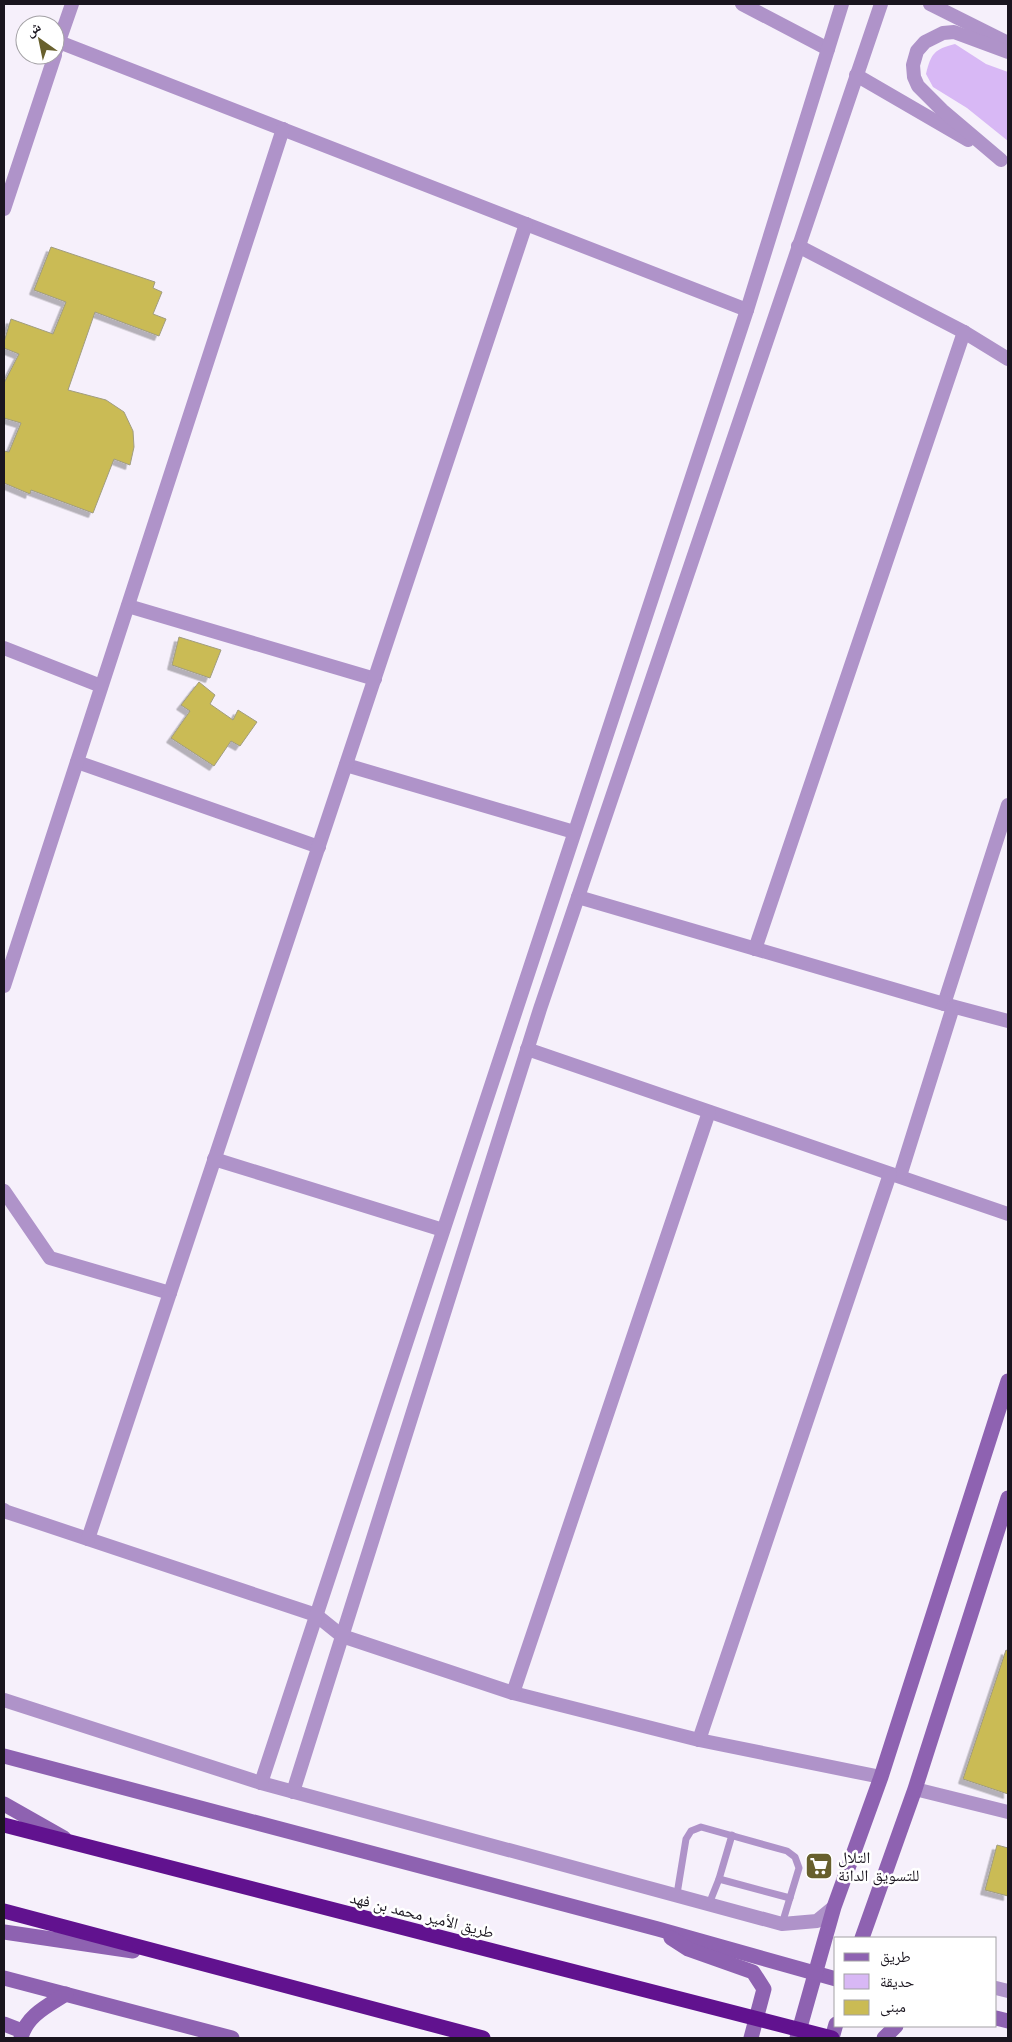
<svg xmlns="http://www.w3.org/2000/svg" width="1012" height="2042" font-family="'Fira Sans','Noto Naskh Arabic',sans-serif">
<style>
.green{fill:#d8b8f5}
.building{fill:#cabb54;stroke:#a09c80;filter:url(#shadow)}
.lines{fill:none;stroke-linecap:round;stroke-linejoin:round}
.lane{stroke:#af93c9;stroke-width:7}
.street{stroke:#af93c9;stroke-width:14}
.secondary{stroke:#8e62b1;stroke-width:15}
.highway{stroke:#61128f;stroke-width:15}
.labels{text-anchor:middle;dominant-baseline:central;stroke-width:5;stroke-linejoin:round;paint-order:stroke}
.poi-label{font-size:16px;fill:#1a151f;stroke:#fff;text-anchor:start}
.street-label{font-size:16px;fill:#1a151f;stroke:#fff}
</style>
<defs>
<filter id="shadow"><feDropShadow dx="-4.5" dy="4.5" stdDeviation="0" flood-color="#0004"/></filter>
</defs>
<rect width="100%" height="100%" fill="#f6f0fb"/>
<path class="green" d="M955 44 986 64 1008 72V141L967 108 933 87 926 74C931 54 934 49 955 44Z"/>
<g class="building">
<polygon points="51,247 155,282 153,288 162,292 153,314 166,319 159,336 95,312 68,390 106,400 124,412 133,431 134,447 130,465 114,459 93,513 31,490 30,494 4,483 4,451 9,452 21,423 4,418 4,383 19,354 4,348 4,342 11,319 53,334 66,302 34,290"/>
<polygon points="179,637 221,650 210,678 172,665"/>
<polygon points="199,682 215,695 210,704 233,720 238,710 257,722 240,746 231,741 214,766 171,738 190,711 181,705"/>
<polygon points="1006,1650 1008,1651 1008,1794 963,1779"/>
<polygon points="997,1845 1008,1848 1008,1896 985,1890"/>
</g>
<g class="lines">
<g class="lane">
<polyline points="719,1879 790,1898"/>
<polyline points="677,1894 686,1839 691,1831 701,1827 787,1851 795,1857 799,1868 782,1924"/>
<polyline points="709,1904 719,1879 732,1835"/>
</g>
<g class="street">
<polyline points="742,4 828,49"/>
<polyline points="930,4 1008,43"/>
<polyline points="59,42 747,310"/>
<polyline points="56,50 72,4"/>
<polyline points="856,75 968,140"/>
<polyline points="1001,160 942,110 918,86 914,77 913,65 917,51 925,42 943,33 954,32 1008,52"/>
<polyline points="4,209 55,55"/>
<polyline points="798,246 964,332 1008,359"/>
<polyline points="128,606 375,679"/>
<polyline points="4,648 101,686"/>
<polyline points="77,762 319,847"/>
<polyline points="346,765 574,832"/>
<polyline points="578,897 944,1004 1008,1021"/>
<polyline points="755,949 964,332"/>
<polyline points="4,986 283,129"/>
<polyline points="944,1004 1008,805"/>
<polyline points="527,1049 1008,1214"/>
<polyline points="214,1159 443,1230"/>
<polyline points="900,1176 953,1007"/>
<polyline points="4,1191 50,1258 170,1293"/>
<polyline points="4,1510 7,1512 316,1615 342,1636 513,1693 699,1740 881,1777"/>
<polyline points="88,1539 526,224"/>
<polyline points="513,1693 709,1112"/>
<polyline points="4,1700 261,1783 782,1924 817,1921 834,1907"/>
<polyline points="699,1740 890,1174"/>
<polyline points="261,1783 747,310 842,4"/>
<polyline points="915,1789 1008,1812"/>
<polyline points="293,1792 540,1009 881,4"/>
<polyline points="996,1988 1008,1991"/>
</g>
<g class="secondary">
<polyline points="4,1756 658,1929 836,1979"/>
<polyline points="4,1804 64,1838"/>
<polyline points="4,1932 133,1951"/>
<polyline points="671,1938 688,1949 753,1972 764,1989 751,2038"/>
<polyline points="862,1938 915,1789 1008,1498"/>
<polyline points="4,1978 232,2038"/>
<polyline points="996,2018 1008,2021"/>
<polyline points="4,2024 22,2031"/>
<path d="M21 2038C26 2016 47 2006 66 1994"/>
<polyline points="797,2038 834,1907 881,1777 1008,1381"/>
<polyline points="832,2038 836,2024"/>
<polyline points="884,2038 896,2026"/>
</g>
<g class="highway">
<polyline points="4,1825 832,2038"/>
<polyline points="4,1911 483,2038"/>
</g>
</g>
<defs>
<g id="supermarket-square" transform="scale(1.4375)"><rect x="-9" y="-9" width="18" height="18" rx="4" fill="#68602d" stroke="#fff"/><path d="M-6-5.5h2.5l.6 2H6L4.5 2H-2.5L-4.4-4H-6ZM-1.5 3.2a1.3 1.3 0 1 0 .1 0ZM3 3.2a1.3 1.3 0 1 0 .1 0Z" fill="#fff"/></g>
</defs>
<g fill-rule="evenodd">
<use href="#supermarket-square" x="819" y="1866"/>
</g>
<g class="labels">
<g class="poi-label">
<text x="838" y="1857">التلال<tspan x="838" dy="18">للتسويق الدانة</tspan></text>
</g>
<g class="street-label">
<text transform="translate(422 1915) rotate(14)">طريق الأمير محمد بن فهد</text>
</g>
</g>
<rect width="1012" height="2042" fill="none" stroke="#1a151f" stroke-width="10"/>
<rect x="834" y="1937" width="162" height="90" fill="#ffffff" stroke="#a3a1a5"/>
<rect x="844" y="1953" width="25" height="8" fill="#8e62b1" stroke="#a3a1a5"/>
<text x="880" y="1962" font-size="15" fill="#1a151f">طريق</text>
<rect x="844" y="1974" width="25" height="15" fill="#d8b8f5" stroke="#a3a1a5"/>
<text x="880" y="1987" font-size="15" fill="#1a151f">حديقة</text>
<rect x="844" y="2000" width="25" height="15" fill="#cabb54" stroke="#a3a1a5"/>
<text x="880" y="2012" font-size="15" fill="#1a151f">مبنى</text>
<g transform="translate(40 40) rotate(327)"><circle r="24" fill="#ffffff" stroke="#a3a1a5"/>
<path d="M0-4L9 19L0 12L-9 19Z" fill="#68602d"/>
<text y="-8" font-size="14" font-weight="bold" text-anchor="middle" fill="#1a151f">ش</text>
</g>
</svg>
